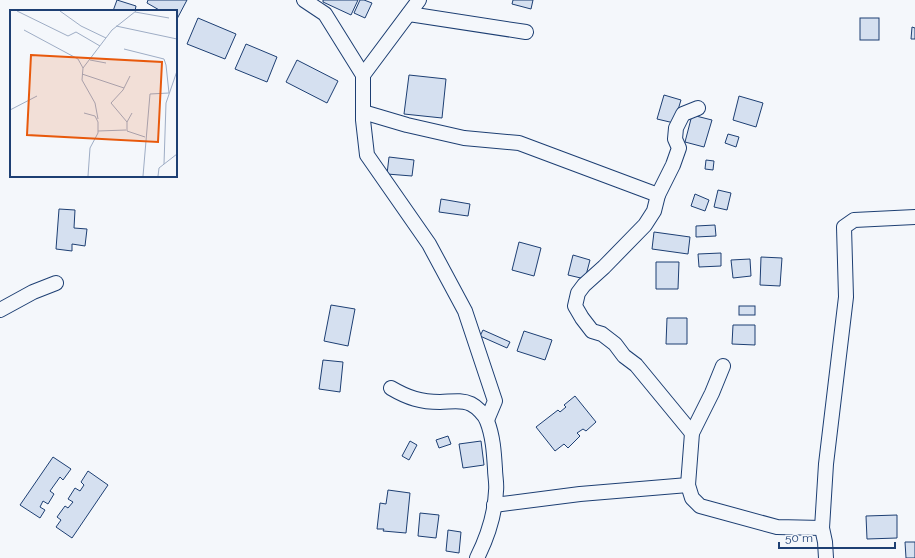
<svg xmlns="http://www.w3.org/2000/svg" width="915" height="558" font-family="Raleway,sans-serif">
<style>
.building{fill:#d5e0f0;stroke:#1d3f73}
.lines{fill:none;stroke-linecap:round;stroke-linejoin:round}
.minor-casing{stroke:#1d3f73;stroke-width:16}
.minor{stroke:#f4f7fb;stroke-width:14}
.inset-road{fill:none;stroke:#9eadc5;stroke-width:1}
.view{fill:#e8590c;fill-opacity:0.15;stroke:#e8590c;stroke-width:2}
.inset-edge{fill:none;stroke:#1d3f73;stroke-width:2}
</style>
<rect width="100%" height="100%" fill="#f4f7fb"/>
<g class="building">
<polygon points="117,0 136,6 135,11 113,11"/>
<polygon points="148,0 187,0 177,19 176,11 161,11 147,3"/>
<polygon points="323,0 358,0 351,15 323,2"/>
<polygon points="360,0 364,0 372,3 365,18 354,13"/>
<polygon points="513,0 533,0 531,9 512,4"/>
<polygon points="198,18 236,34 225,59 187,44"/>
<rect x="860" y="18" width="19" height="22"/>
<polygon points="912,27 915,28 915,39 911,39"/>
<polygon points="246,44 277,57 267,82 235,69"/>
<polygon points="297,60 338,81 327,103 286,82"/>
<polygon points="409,75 446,79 442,118 404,114"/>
<polygon points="664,95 681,100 674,123 657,119"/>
<polygon points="739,96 763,103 756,127 733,120"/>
<polygon points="692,115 712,120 704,147 685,142"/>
<polygon points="728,134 739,137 736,147 725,143"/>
<polygon points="389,157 414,160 412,176 387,174"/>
<polygon points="706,160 714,161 713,170 705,169"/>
<polygon points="718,190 731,193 727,210 714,207"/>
<polygon points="695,194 709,200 705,211 691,206"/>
<polygon points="441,199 470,204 468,216 439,212"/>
<polygon points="59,209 75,210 74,228 87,229 85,246 72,244 72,251 56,249"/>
<polygon points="715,225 716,236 696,237 696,226"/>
<polygon points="654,232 690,237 688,254 652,249"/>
<polygon points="519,242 541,248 534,276 512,270"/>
<polygon points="721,253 721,266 699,267 698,254"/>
<polygon points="573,255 590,260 585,279 568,275"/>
<polygon points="761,257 782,258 780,286 760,285"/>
<polygon points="750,259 751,276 733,278 731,260"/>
<polygon points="656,262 679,262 678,289 656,289"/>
<polygon points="331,305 355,309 348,346 324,341"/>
<rect x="739" y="306" width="16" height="9"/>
<polygon points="667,318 687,318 687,344 666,344"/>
<polygon points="733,325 755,325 755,345 732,344"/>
<polygon points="483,330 510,342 507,348 480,336"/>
<polygon points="524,331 552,340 545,360 517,351"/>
<polygon points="323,360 343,362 340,392 319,389"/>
<polygon points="575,396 596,422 586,431 583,429 577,433 580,436 568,448 564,444 555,451 536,427 558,410 560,412 566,407 564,405"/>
<polygon points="448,436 451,444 439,448 436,440"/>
<polygon points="410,441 417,445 409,460 402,456"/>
<polygon points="481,441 484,465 463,468 459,444"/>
<polygon points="53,457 71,469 63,480 60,477 50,491 54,494 48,504 43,501 40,507 45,510 40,518 20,505"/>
<polygon points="88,471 108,485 72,538 56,527 61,520 57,517 65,506 68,508 73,502 68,499 75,488 80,491 84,485 81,482"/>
<polygon points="388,490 410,493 406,533 383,531 384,529 377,529 380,503 386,504"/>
<polygon points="420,513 439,515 436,538 418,536"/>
<polygon points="897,515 897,538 867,539 866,516"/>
<polygon points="448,530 461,532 459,553 446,551"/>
<polygon points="905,542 915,542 915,558 906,558"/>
</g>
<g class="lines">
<g class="minor-casing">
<g id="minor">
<polyline points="304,0 325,14 363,75 363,120 367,155 429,244 465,311 495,401 487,420"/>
<polyline points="409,14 526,32"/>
<polyline points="363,75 419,0"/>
<polyline points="363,112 407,125 464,138 519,143 658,195"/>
<polyline points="0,310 33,292 56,283"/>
<polyline points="723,366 712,393 692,433 688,485 692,498 700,506 777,527 822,528"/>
<path d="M391 388C408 398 421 402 440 402 450 402 461 399 471 404 477 407 485 415 487 421 493 436 494 453 495 469 495 476 497 484 496 491 495 514 487 538 477 558"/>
<polyline points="692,433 636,365 624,356 615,344 602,334 592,331 582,318 575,306 578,293 584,285 604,267 645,225 654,211 658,195 673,165 679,148 675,139 676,128 683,114 698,108"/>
<polyline points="494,505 580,494 688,485"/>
<polyline points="826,558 825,542 822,528 826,464 846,297 844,227 854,220 915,217"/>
</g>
</g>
<use href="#minor" class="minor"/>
</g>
<g transform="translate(10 10)">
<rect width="167" height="167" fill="#f4f7fb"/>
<path class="inset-road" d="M7 1 58 26 66 22 90 36M50 1 71 16 96 28M125 2 159 8M106 16 167 29M14 20 68 49 73 58 72 70 85 93 88 109M114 39 154 49 156 55 159 83 140 84 133 166M80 50 96 53M73 58 102 20 126 1M72 64 114 78M0 100 27 86M74 103 85 106 88 112V123L80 138 78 166M122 103 117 112V121L135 127M117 112 101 93 113 80 120 66M0 117V143M88 121 116 120M154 154 156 93 167 61M148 166 149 158 167 144"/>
<path class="view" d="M21 45 152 52 148 132 17 125Z"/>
<rect width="167" height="167" class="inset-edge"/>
</g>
<path d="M779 542v6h116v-6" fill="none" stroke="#1d3f73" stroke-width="2"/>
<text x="785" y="542" font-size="12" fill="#1d3f73" stroke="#f4f7fb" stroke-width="3" paint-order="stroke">50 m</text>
</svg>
